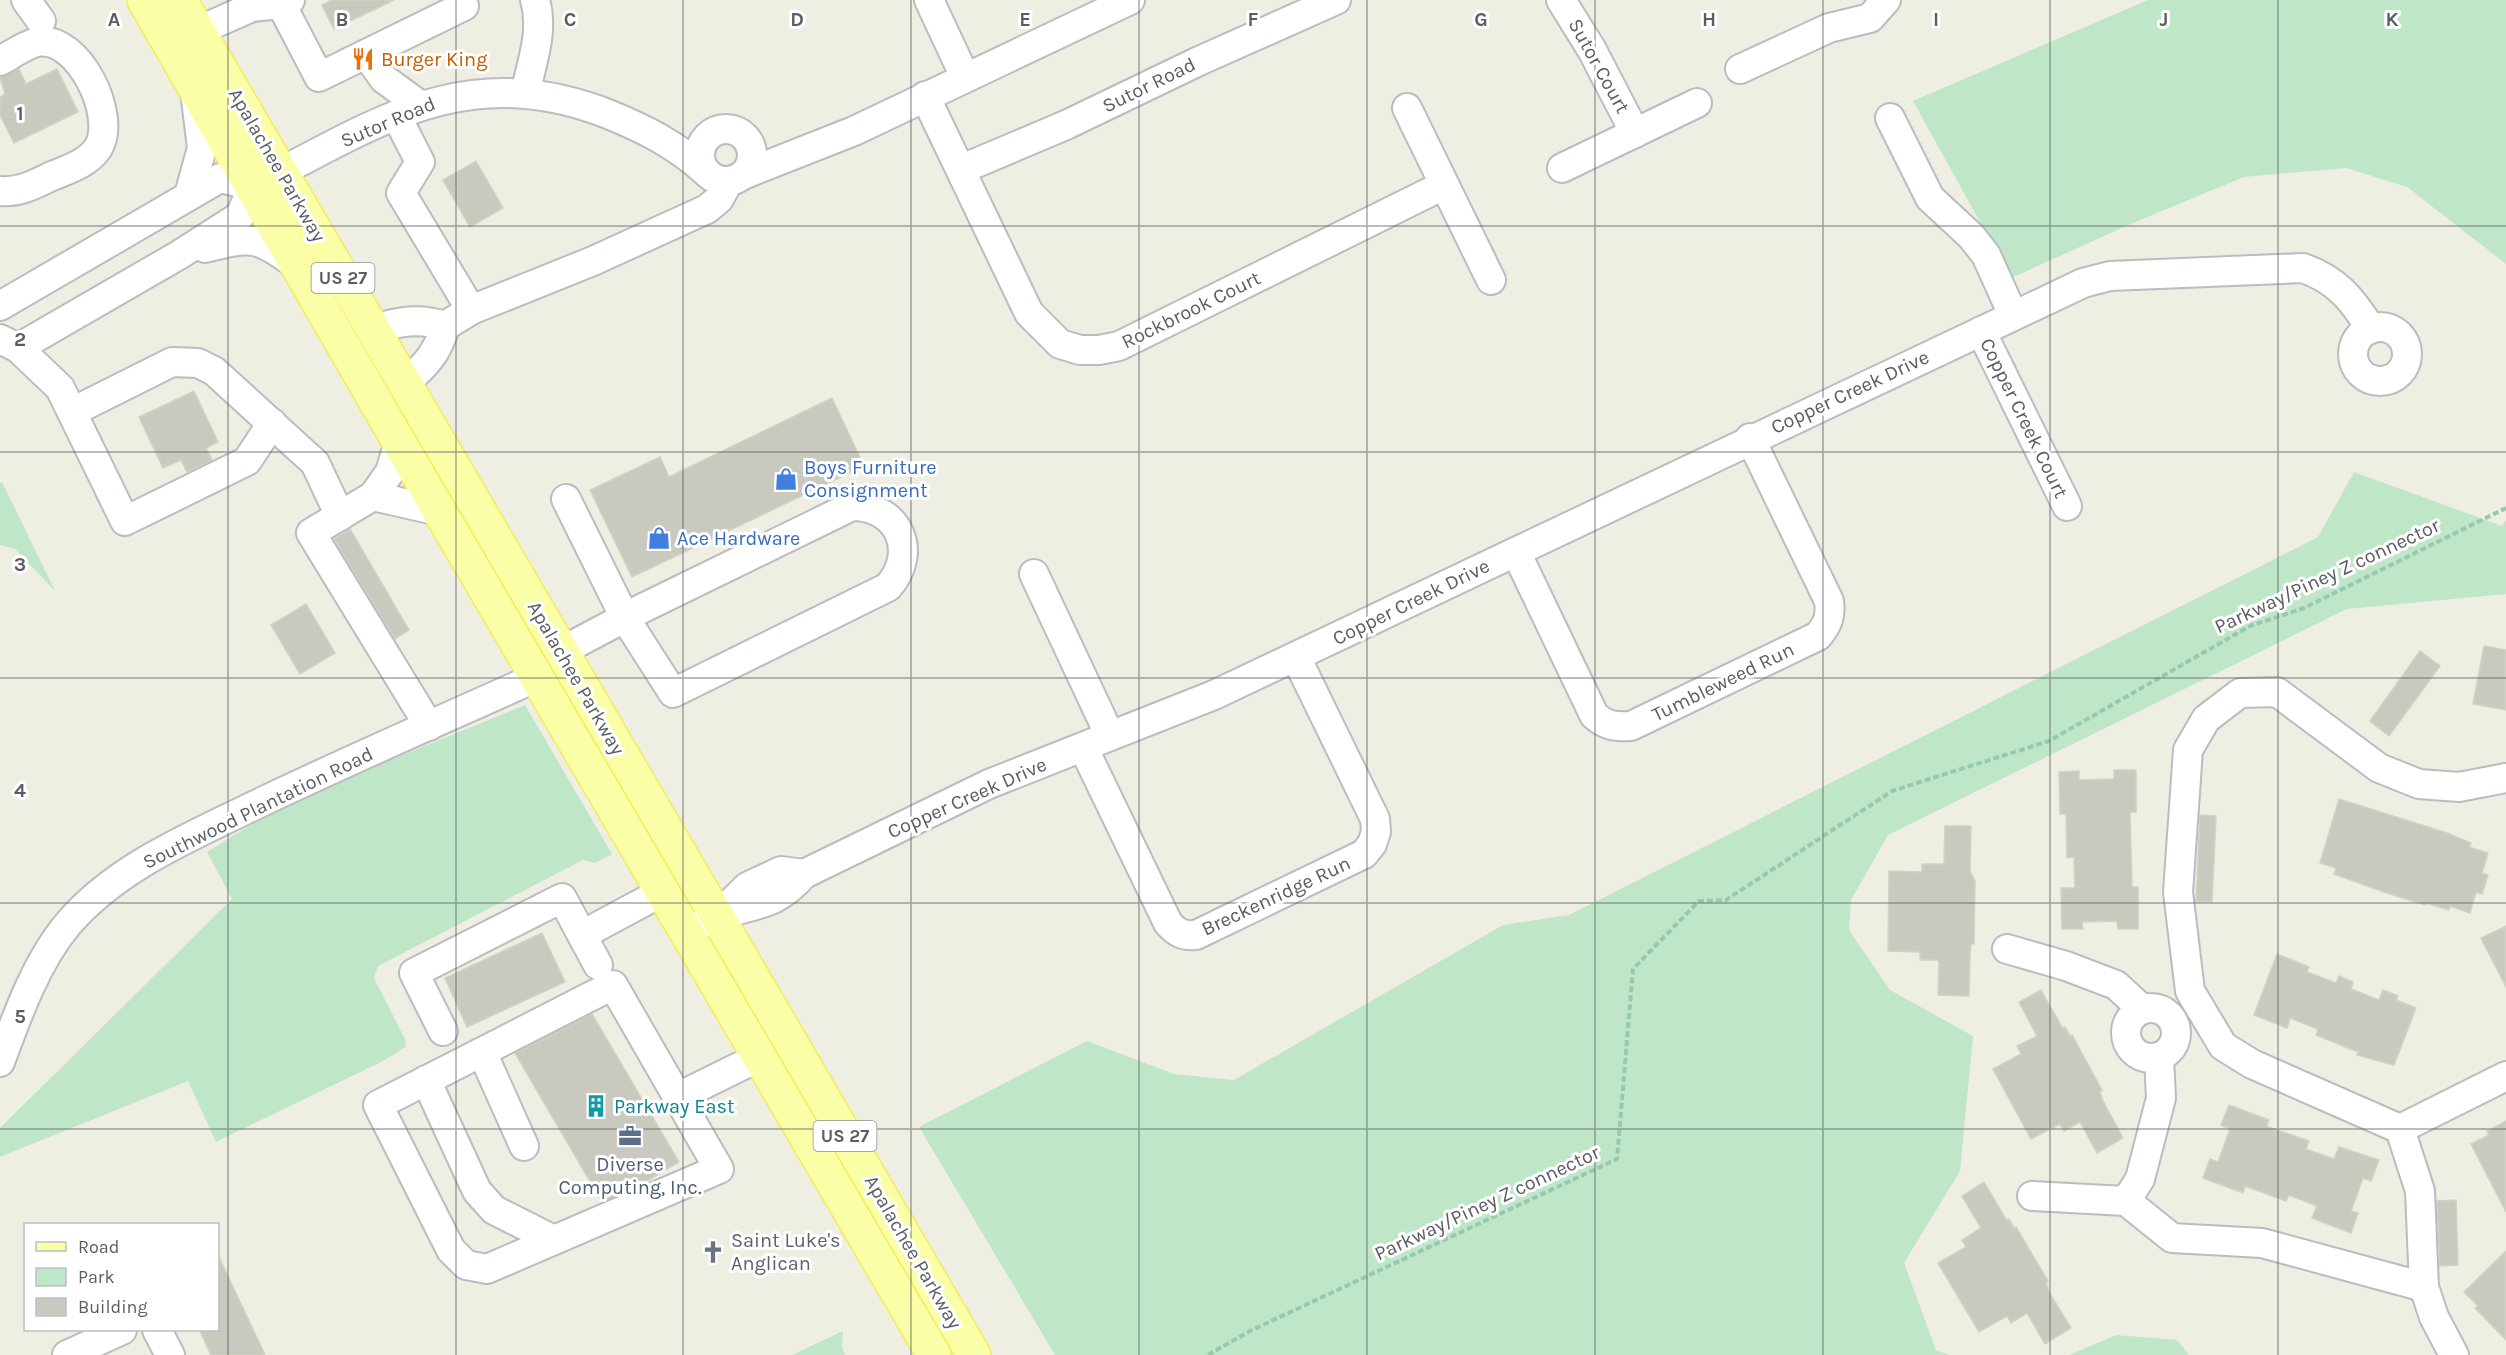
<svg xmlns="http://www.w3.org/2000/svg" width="2506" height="1355" font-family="Karla,sans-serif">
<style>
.green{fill:#bfe7c7}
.building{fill:#c9c9bf;stroke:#d3d2c1;stroke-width:1.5}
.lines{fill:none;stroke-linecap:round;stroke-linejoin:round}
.minor-casing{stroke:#bbbbc2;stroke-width:32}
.major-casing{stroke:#f5eb55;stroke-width:36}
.path{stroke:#97c8b0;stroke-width:4;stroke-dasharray:6 3;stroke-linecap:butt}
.minor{stroke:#fff;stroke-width:28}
.major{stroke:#faffa7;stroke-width:33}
.grid{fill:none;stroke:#5b5d64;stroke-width:1.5;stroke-opacity:0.55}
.labels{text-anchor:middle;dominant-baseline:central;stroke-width:6;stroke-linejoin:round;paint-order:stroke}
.shield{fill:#fff;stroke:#8c8e92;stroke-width:1.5}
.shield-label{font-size:18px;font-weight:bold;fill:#5b5d64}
.food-label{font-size:20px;fill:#c56008;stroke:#fff;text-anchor:start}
.street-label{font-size:20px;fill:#5b5d64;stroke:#fff}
.shop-label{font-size:20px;fill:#366cbe;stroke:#fff;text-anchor:start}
.culture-label{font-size:20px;fill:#0d838f;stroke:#fff;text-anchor:start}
.service-label{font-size:20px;fill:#4e5e75;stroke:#fff}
.worship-label{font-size:20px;fill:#5b616d;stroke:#fff;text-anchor:start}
.grid-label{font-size:20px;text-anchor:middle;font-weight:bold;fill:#5b5d64;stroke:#fff;stroke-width:6;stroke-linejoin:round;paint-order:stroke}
</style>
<rect width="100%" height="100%" fill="#eeeee3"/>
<g class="green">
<polygon points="2148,0 2506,0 2506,264 2407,187 2346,168 2244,177 2133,223 2011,278 1913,101"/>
<polygon points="2354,472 2502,526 2506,520 2506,594 2347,609 1888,835 1851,900 1849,930 1890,990 1973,1036 1960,1171 1904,1263 1936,1350 1949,1355 1055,1355 919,1127 1087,1041 1174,1074 1234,1080 1503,925 1569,915 2318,537"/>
<polygon points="2,482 55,591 15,549 0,545 0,483"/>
<polygon points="525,705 612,854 595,863 583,860 378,966 374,978 405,1039 406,1047 383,1061 216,1142 188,1081 0,1157 0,1128 232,899 207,852 288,802"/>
<polygon points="843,1331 842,1347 845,1355 792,1355"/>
<polygon points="2116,1335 2177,1340 2189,1355 2069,1355"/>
</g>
<g class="building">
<polygon points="332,0 394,0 334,29 322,5"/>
<polygon points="19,69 26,84 57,69 78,112 14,143 0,115 0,97 5,94 0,77"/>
<polygon points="476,161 503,208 470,227 443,180"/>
<polygon points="194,391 218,442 206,448 212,460 187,472 181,460 163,468 139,417"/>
<polygon points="832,398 864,466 632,577 590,490 660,457 669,477"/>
<polygon points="350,529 409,630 395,639 334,539"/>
<polygon points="306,604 335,653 300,674 271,625"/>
<polygon points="2484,646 2506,650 2506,710 2473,704"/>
<polygon points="2420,651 2440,666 2389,736 2370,721"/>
<polygon points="2114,770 2136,770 2136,812 2130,812 2132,887 2138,887 2138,929 2118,929 2117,921 2082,922 2083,929 2062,929 2061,888 2075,888 2074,857 2067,858 2066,814 2060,814 2059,772 2079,771 2079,780 2114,779"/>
<polygon points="2339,799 2447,833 2471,843 2469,847 2488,853 2482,873 2488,875 2482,894 2476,892 2470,913 2450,906 2449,910 2426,903 2425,905 2384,892 2334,874 2336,868 2320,863"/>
<polygon points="2200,815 2216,816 2212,902 2196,901"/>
<polygon points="1945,826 1971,826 1970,871 1975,881 1974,944 1971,944 1970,954 1969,996 1938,995 1939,960 1920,960 1920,952 1888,951 1889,871 1922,872 1922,864 1944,864"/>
<polygon points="2506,926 2506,987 2481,938"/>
<polygon points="542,933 565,982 467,1027 445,978"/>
<polygon points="2277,954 2309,967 2307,972 2336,983 2339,976 2353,982 2351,989 2379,1000 2383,990 2398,996 2396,1000 2416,1008 2394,1065 2357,1055 2358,1052 2316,1035 2318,1029 2290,1018 2287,1028 2254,1015"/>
<polygon points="2041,990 2063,1029 2065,1027 2070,1036 2072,1035 2102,1090 2100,1092 2103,1101 2123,1138 2097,1153 2080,1122 2064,1131 2060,1124 2031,1139 1993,1069 2021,1054 2017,1046 2037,1036 2019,1002"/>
<polygon points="592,1014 679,1162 640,1185 602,1202 515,1053"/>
<polygon points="2229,1105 2269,1120 2266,1126 2309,1141 2306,1149 2334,1159 2339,1147 2379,1160 2371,1181 2363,1178 2351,1211 2358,1213 2351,1233 2312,1218 2317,1206 2289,1195 2286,1201 2245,1186 2243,1193 2203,1178 2210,1159 2218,1162 2230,1129 2221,1125"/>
<polygon points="2506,1121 2506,1212 2471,1144 2489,1135 2487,1131"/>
<polygon points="1984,1182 2007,1221 2009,1219 2014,1228 2016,1227 2048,1281 2046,1283 2049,1292 2071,1328 2045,1344 2027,1313 2011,1323 2007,1316 1979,1332 1938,1263 1966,1247 1962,1240 1981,1228 1962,1196"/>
<polygon points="2456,1200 2458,1265 2440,1266 2437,1201"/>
<polygon points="2506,1251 2506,1340 2475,1308 2478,1306 2464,1292"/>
<polygon points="218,1255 265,1355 211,1355 199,1329 218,1329"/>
</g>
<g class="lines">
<g class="minor-casing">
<g id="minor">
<polyline points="26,0 41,21"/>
<polyline points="929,0 965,77"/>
<polyline points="1561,0 1592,50 1635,133"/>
<polyline points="281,4 319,77 464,6 461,0"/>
<polyline points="198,31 252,7 281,4 290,0"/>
<polyline points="366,54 384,79 421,106"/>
<path d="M0 61C11 55 25 45 37 42 78 34 118 116 98 148 87 164 69 169 52 176 35 184 19 193 0 191"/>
<polyline points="1740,69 1829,28 1870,18 1886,0"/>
<path d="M525 93C532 63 544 30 535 0"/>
<polyline points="925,96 1029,313 1060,344 1080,350 1099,350 1119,346 1444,185"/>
<polyline points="1407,108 1491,280"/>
<path d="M396 115 420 162 401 193 471 310 445 326C438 353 425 366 404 384"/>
<polyline points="1890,118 1930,198 1971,236 1986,255 2013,315"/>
<circle cx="726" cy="155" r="26"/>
<polyline points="1562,168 1697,103"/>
<polyline points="962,169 1066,125 1199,61 1336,0"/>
<polyline points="745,174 854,131 1130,0"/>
<path d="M260 183C380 120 469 60 608 114 645 129 676 145 705 171"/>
<polyline points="189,195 202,148 195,91"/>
<path d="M205 248C254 236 255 236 297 265"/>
<polyline points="0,306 220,178 253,186"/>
<polyline points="471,310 593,261 707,209 719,199 729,181"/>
<circle cx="2380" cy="354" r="27"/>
<path d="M373 329C399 322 418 317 445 326"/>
<polyline points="1981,331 2067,506"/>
<polyline points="0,339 18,348 60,388 125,521 247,461 272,423"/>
<polyline points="18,348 179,255 240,216 253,186"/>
<polyline points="72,412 172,362 198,363 214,371 315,463 340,516"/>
<polyline points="399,442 390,472 373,496 311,533 429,726"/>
<polyline points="373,496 439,511"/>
<path d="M1516 552 1594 715C1606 726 1615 727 1631 726L1818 636C1828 624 1831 616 1829 601L1750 438"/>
<polyline points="1034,574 1110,736"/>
<path d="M560 652 641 609 852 506C899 506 919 552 888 587L673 693 625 618 566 499"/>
<path d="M1083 747 1168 923C1177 933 1183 936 1196 935L1364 854 1372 844 1376 832 1375 819 1296 657"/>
<polyline points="717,917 747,887 781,871 804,874"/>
<path d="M686 932C696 927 706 921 716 917 754 902 773 909 804 874L989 784 1214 695 2083 283 2110 276 2303 268C2337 280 2352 299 2371 329"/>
<polyline points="582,935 662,892"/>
<polyline points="2007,949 2066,966 2116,985 2142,1009"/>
<polygon points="613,985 719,1169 487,1269 466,1265 451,1250 378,1105"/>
<circle cx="2151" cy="1033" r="25"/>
<polyline points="443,1031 414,973 562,898 598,965"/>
<polyline points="482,1052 524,1146"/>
<path d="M0 1062C17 1016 36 962 68 924 115 869 184 840 247 809 342 763 440 721 537 677"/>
<polyline points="426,1080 477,1191 494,1210 554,1240"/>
<polyline points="678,1097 759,1057"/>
<polyline points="2400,1129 2506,1076"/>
<polyline points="2032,1196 2126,1201 2172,1238 2262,1243 2424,1287"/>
<polyline points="2126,1201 2140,1179 2161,1098 2159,1057"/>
<polyline points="157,1330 170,1355"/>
<polyline points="67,1355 122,1330"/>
<polyline points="2454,1355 2434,1317 2424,1287 2420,1191 2400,1129 2252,1064 2223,1046 2190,991 2178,892 2188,750 2206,719 2240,693 2277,692 2379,768 2419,784 2459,787 2506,778"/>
</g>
</g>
<g class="major-casing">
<g id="major">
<polyline points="144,0 399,442 934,1355"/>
<polyline points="180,0 974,1355"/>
</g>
</g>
<polyline class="path" points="1208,1355 1250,1331 1617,1159 1633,969 1699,901 1726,900 1892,791 2049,741 2250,626 2304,608 2506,508"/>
<use href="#minor" class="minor"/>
<use href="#major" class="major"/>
</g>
<path class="grid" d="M228 0V1355M456 0V1355M683 0V1355M911 0V1355M1139 0V1355M1367 0V1355M1595 0V1355M1823 0V1355M2050 0V1355M2278 0V1355M0 226H2506M0 452H2506M0 678H2506M0 903H2506M0 1129H2506"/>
<defs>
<g id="restaurant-bare" transform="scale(1.8)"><path d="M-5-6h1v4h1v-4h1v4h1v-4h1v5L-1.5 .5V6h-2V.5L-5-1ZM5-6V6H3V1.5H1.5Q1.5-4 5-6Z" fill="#e8710a" stroke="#fff" stroke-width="2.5" paint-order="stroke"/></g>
<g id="shop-bare" transform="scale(1.8)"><path d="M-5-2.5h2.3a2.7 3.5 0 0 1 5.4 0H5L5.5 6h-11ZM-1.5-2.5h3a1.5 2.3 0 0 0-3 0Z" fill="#3f7fe0" stroke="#fff" stroke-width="2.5" paint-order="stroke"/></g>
<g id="building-bare" transform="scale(1.8)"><path d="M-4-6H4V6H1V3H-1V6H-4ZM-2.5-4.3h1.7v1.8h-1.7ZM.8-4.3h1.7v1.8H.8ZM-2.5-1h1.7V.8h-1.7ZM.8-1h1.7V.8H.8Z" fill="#0f9aa8" stroke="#fff" stroke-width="2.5" paint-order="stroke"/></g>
<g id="office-bare" transform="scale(1.8)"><path d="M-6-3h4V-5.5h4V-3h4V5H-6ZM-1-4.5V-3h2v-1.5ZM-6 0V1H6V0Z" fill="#5c6f8a" stroke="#fff" stroke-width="2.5" paint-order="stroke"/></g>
<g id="church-bare" transform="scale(1.8)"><path d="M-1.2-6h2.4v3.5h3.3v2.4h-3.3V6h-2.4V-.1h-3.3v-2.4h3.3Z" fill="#6b7280" stroke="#fff" stroke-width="2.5" paint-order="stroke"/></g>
</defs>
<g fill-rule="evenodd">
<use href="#restaurant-bare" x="363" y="59"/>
<use href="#shop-bare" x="786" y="479"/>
<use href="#shop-bare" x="659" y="538"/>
<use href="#building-bare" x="596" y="1106"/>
<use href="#office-bare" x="630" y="1136"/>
<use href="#church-bare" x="713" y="1252"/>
</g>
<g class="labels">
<g class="shield">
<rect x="311.5" y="263" width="63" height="30" rx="4.5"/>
<rect x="813.5" y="1121" width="63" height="30" rx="4.5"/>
</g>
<g class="shield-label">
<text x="343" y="278">US 27</text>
<text x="845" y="1136">US 27</text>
</g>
<g class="food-label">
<text x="381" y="59">Burger King</text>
</g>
<g class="street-label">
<text transform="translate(1599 66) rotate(61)">Sutor Court</text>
<text transform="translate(1149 85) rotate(-26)">Sutor Road</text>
<text transform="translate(388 122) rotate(-23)">Sutor Road</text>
<text transform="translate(277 165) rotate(60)">Apalachee Parkway</text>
<text transform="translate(1191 310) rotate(-26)">Rockbrook Court</text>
<text transform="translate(1850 392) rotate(-25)">Copper Creek Drive</text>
<text transform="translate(2024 418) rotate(64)">Copper Creek Court</text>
<text transform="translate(2327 576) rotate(-25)">Parkway/Piney Z connector</text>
<text transform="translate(1411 602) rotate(-26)">Copper Creek Drive</text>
<text transform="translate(576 678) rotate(60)">Apalachee Parkway</text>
<text transform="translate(1723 682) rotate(-26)">Tumbleweed Run</text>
<text transform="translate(967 798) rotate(-24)">Copper Creek Drive</text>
<text transform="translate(258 808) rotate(-26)">Southwood Plantation Road</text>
<text transform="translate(1276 896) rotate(-25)">Breckenridge Run</text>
<text transform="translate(1487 1203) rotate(-25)">Parkway/Piney Z connector</text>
<text transform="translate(913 1252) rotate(60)">Apalachee Parkway</text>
</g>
<g class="shop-label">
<text x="804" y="467">Boys Furniture<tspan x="804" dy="23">Consignment</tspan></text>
<text x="677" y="538">Ace Hardware</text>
</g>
<g class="culture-label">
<text x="614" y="1106">Parkway East</text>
</g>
<g class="service-label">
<text x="630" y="1164">Diverse<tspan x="630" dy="23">Computing, Inc.</tspan></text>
</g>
<g class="worship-label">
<text x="731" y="1240">Saint Luke's<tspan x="731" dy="23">Anglican</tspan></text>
</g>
</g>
<g class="grid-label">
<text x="114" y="26">A</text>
<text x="342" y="26">B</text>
<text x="570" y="26">C</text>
<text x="797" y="26">D</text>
<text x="1025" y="26">E</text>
<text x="1253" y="26">F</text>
<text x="1481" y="26">G</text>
<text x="1709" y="26">H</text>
<text x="1936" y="26">I</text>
<text x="2164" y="26">J</text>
<text x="2392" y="26">K</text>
<text x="20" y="120">1</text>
<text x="20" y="346">2</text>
<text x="20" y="571">3</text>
<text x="20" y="797">4</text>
<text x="20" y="1023">5</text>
</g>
<rect x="24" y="1223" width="195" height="108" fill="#ffffff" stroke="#bdbec1" stroke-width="1.5"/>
<rect x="36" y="1242" width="30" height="9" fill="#faffa7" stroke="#bdbec1" stroke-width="1.5"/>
<text x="78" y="1253" font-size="18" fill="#5b5d64">Road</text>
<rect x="36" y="1268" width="30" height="18" fill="#bfe7c7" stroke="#bdbec1" stroke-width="1.5"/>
<text x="78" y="1283" font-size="18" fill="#5b5d64">Park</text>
<rect x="36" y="1298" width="30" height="18" fill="#c9c9bf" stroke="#bdbec1" stroke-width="1.5"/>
<text x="78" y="1313" font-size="18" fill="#5b5d64">Building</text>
</svg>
